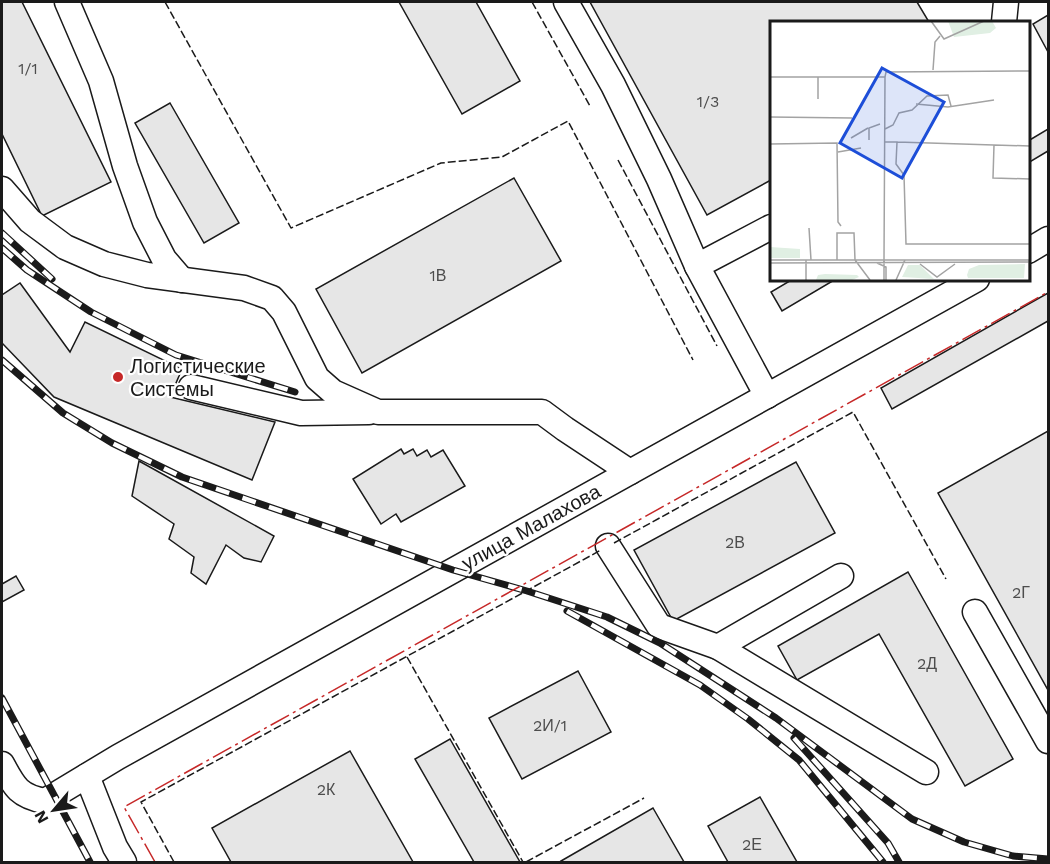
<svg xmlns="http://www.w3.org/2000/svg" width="1050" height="864" font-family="'Work Sans',sans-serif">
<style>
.building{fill:#e6e6e6;stroke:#1a1a1a;stroke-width:1.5}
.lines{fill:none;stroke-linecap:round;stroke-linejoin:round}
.minor-casing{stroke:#1a1a1a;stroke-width:27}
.minor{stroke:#fff;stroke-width:24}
.rail-casing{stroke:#1a1a1a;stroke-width:7}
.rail{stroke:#fff;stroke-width:4.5;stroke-dasharray:14;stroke-linecap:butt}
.fence{stroke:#1a1a1a;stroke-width:1.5;stroke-dasharray:8 3;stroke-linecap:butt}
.power{stroke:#c62828;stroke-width:1.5;stroke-dasharray:21 4.5 3 4.5;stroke-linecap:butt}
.poi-dot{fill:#c62828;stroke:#fff;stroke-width:2}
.labels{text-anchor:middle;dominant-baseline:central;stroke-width:4.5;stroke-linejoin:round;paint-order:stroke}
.number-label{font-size:16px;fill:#4d4d4d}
.poi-label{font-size:20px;fill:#1a1a1a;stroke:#fff;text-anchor:start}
.street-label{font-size:20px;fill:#1a1a1a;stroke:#fff}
.inset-road{fill:none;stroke:#a3a3a3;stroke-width:1.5}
.view{fill:#1d4ed8;fill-opacity:0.15;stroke:#1d4ed8;stroke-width:3}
.inset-edge{fill:none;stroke:#1a1a1a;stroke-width:3}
</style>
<rect width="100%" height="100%" fill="#fff"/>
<g class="building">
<polygon points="2,2 22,2 111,182 42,216 2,134"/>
<polygon points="399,2 476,2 520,81 462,114"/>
<polygon points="590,2 917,2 929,22 771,22 771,180 707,215"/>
<polygon points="1048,15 1048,52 1033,24"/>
<polygon points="170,103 239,223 204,243 135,123"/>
<polygon points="1048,129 1048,151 1028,163 1028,141"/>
<polygon points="514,178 561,261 362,373 316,289"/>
<polygon points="793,279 836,279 782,311 771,292"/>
<polygon points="20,283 70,352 85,322 182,369 170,397 275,422 252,480 54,397 2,343 2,295"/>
<polygon points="1048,293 1048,321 892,409 881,388"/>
<polygon points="1048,431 1048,690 938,493"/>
<polygon points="401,449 404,454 413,449 417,456 427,450 431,457 443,450 465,486 401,522 396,514 381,524 353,479"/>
<polygon points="139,461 274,536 261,562 244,558 226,545 206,584 191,573 194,557 169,539 174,524 132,496"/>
<polygon points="796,462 835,533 673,621 634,550"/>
<polygon points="908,572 1013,759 965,786 879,634 797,680 778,646"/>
<polygon points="16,576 24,590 2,602 2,584"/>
<polygon points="578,671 611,732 522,779 489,718"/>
<polygon points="450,739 520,862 474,862 415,759"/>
<polygon points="350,751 413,862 231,862 212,828"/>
<polygon points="760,797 797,862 728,862 708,826"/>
<polygon points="653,808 684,862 562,862 561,861"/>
</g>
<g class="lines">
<g class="minor-casing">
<g id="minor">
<polyline points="67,2 101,81 125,166 145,222 164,259 182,280"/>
<polyline points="566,2 613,85 659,179 697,266"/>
<polyline points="1004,22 1006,2"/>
<polyline points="2,189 30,221 65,247 104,264 147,275 244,288 272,298 284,312 317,378 333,392 378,412 542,412 565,429 630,472"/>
<polyline points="1028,251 1048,239"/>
<polyline points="191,387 301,413 369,412"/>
<polyline points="767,396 697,266 771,227"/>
<polyline points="608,546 659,626 718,647 841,576"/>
<polyline points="975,612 1048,741"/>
<polyline points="718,647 926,772"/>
<path d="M2 764C14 786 18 796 45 801L118 757 977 279"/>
<polyline points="87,776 115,847 124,862"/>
</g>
</g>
<use href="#minor" class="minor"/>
<g class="rail-casing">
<g id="rail">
<polyline points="2,233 52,279"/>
<polyline points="2,248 27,270 91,312 176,355 295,392"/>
<polyline points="2,360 63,413 112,443 182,477 453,570 527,591 607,617 660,643 776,718 912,819 964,842 1013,856 1048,859"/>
<polyline points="567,611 700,685 748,719 799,760 883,862"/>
<polyline points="2,698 90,862"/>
<polyline points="794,738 888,843 899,862"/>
</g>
</g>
<use href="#rail" class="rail"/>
<g class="fence">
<polyline points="165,2 291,228 441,163 502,157 568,121 693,360"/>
<polyline points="532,2 590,106"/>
<polyline points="618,160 717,346"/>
<polyline points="614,543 853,412 946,579"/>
<polyline points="407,657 523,862"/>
<polyline points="174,862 141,802 601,550"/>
<polyline points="526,862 644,798"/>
</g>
<polyline class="power" points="155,862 124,807 1048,292"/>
</g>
<circle class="poi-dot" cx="118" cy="377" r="6"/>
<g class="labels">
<g class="number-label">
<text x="28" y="68">1/1</text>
<text x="708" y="101">1/3</text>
<text x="438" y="275">1В</text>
<text x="735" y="542">2В</text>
<text x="1021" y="592">2Г</text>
<text x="927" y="663">2Д</text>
<text x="550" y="725">2И/1</text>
<text x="326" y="789">2К</text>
<text x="752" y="844">2Е</text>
</g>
<g class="poi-label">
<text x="130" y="366">Логистические<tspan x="130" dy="23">Системы</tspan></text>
</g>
<g class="street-label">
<text transform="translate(531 527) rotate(-29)">улица Малахова</text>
</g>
</g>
<g transform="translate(770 21)">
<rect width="260" height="260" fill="#fff"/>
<path d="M178 0H222L226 7 220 12 184 16ZM0 226 30 228V237H0ZM255 243 254 257H198L197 254 199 248 209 244ZM138 244H150L164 258 132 256ZM55 253 87 254 89 256 82 259H46L48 254Z" fill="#e0efe3"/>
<path class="inset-road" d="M161 0 174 18 214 0M163 49 165 21 170 15M0 56H115M48 56V78M115 56 116 51 260 50M146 83 178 86 224 79M0 96 82 97M115 108 123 104 129 92 142 89 157 75 178 74 181 85M81 117 98 107M99 119V107L110 103M115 121H127L126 143 134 154 136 223H260M127 121 260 125M0 123 67 122 68 201 71 205M224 124 223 157 260 158M68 131 91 127M39 207 41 239M0 239H260M67 239V212H84L85 239M85 239 100 259M114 239 115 56M259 239V259M0 242 260 241M107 242 116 246V259M150 243 167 256 185 243M36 259V239M114 259V239M126 259 135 239"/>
<path class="view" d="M112 47 174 81 132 157 70 122Z"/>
<rect width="260" height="260" class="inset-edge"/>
</g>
<rect width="1050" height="864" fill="none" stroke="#1a1a1a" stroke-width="6"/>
<g transform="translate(54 810) rotate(241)" stroke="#ffffff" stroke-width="4.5" paint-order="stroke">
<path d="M0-4.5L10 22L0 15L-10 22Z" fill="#1a1a1a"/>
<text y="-9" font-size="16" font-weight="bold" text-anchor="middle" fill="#1a1a1a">N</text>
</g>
</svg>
